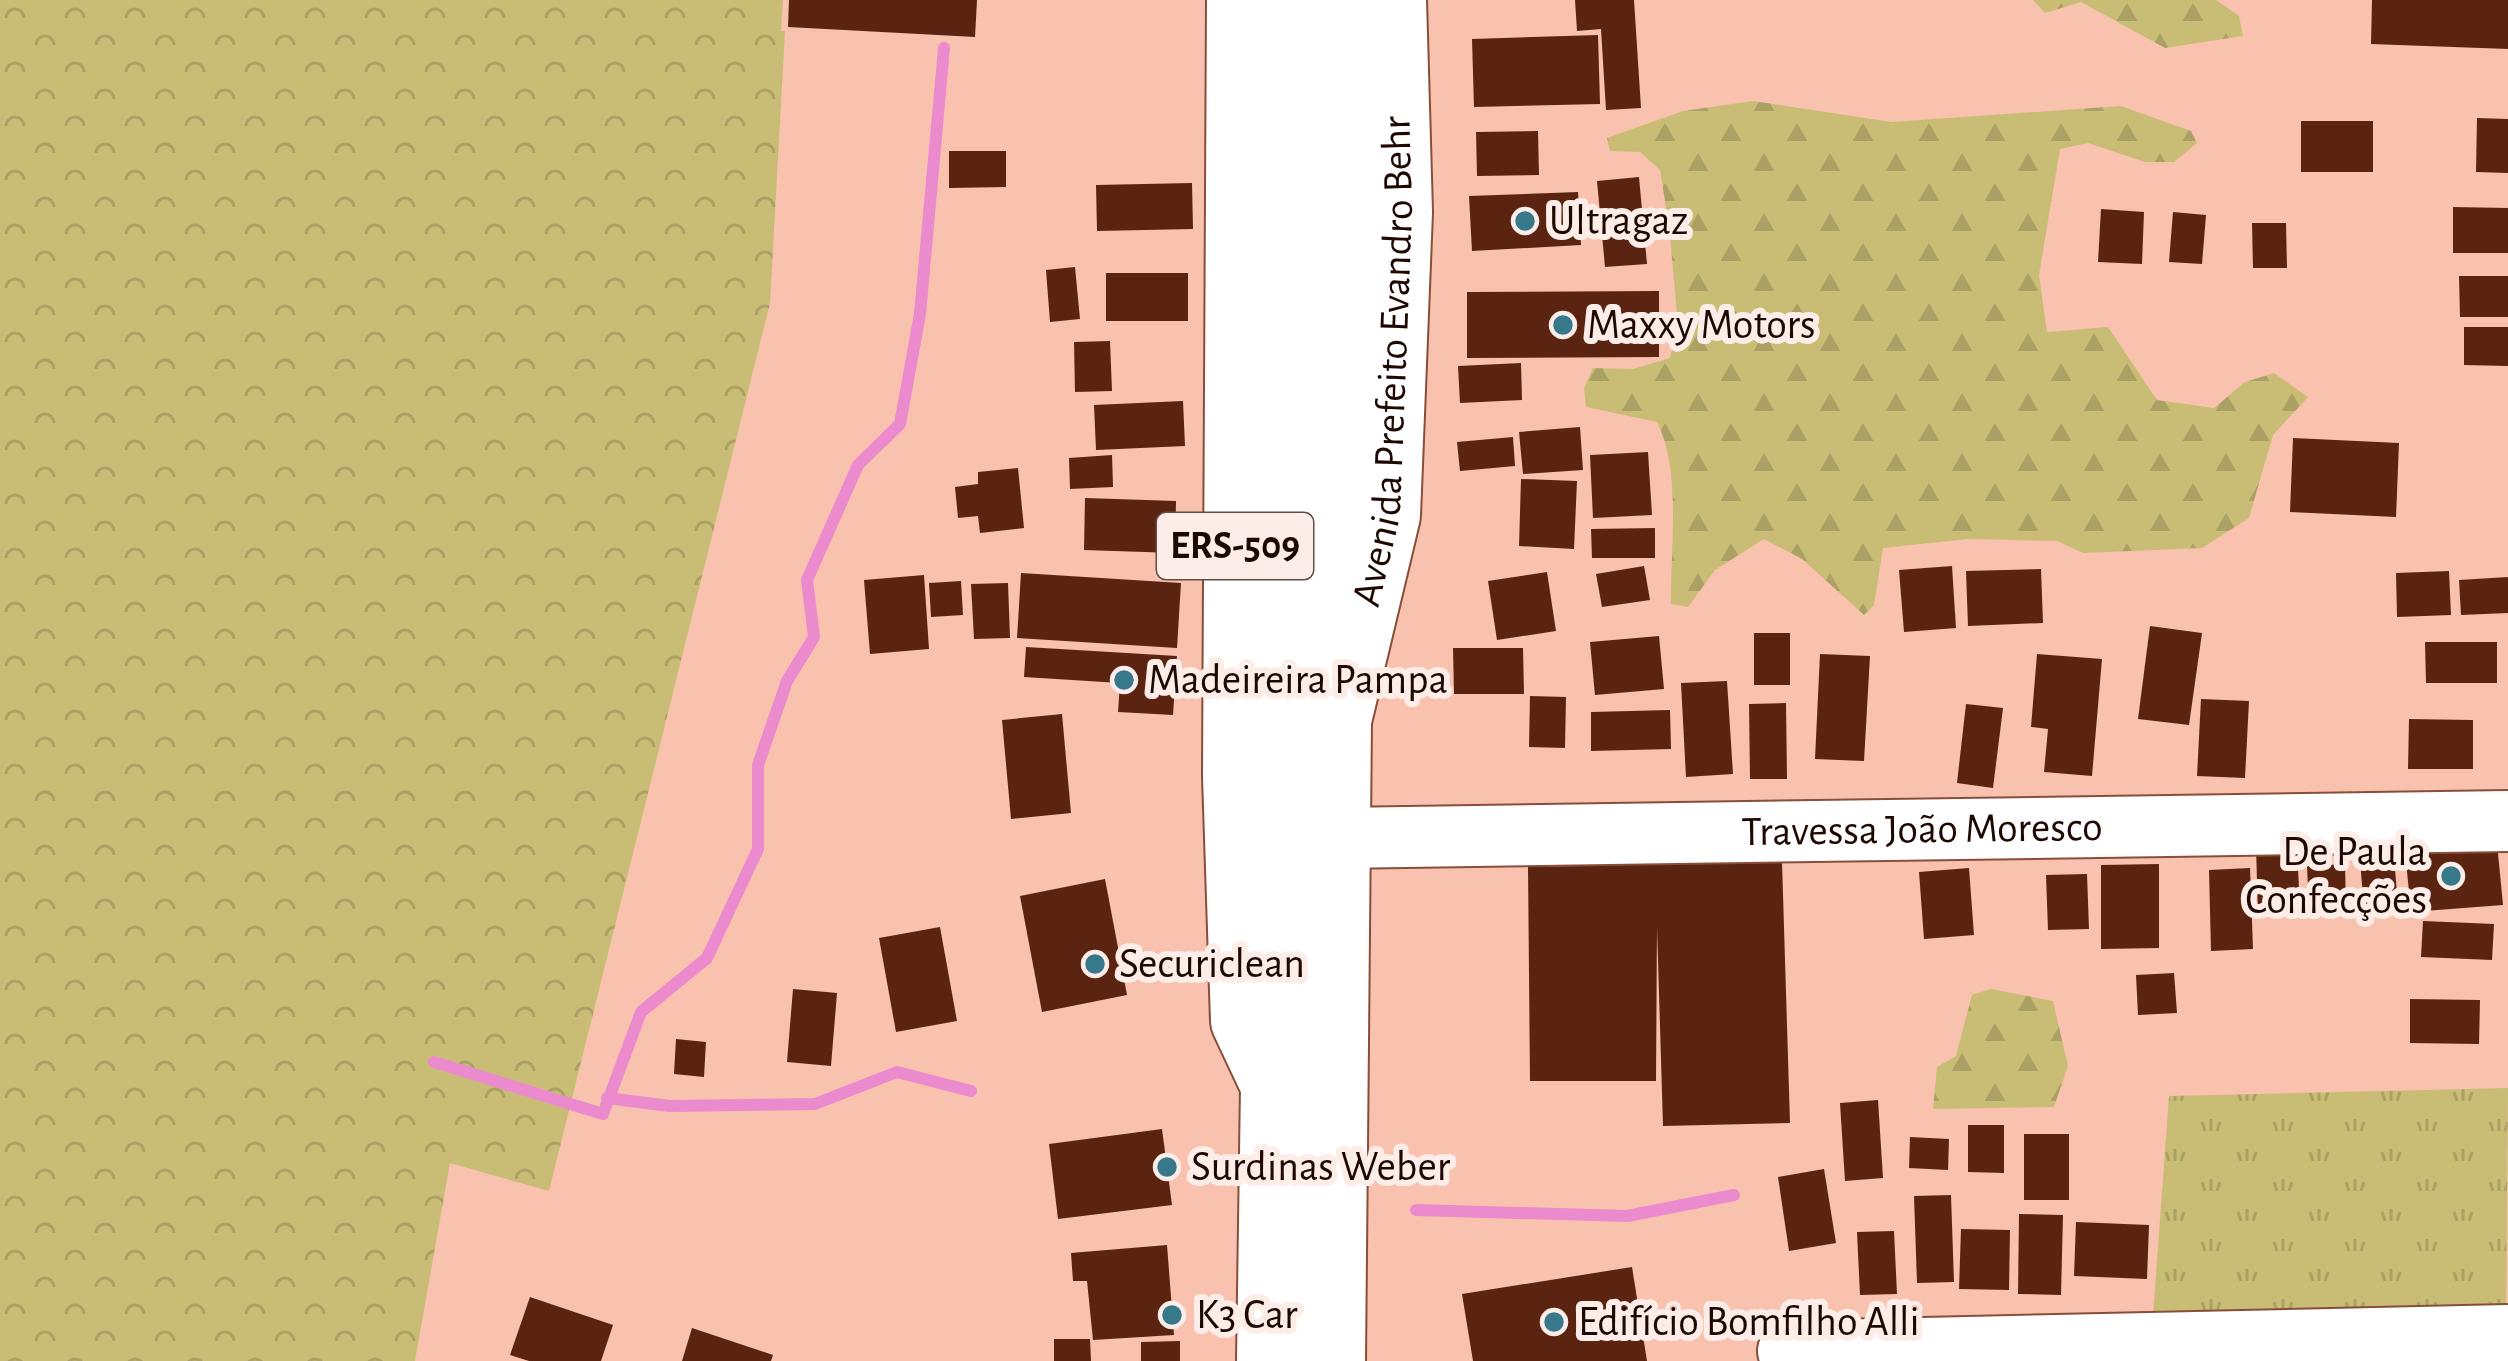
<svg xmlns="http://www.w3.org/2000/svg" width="2508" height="1361" font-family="'Alegreya Sans',sans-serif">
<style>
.grass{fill:url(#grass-tufts)}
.forest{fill:url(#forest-firs)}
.park{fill:url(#park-crowns)}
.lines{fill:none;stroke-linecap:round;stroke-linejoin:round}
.stream{stroke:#eb8bcd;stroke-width:12}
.building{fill:#5a2411}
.minor-casing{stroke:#884e3a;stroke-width:64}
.major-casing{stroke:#884e3a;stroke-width:70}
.highway-casing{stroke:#884e3a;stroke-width:70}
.minor{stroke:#fff;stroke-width:60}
.major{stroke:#fff;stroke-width:66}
.highway{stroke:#fff;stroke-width:66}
.poi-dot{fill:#37788b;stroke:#fcede8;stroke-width:4.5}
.labels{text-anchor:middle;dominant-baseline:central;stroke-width:12;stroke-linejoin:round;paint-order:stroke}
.shield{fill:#fcede8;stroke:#614d47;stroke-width:3}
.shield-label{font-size:39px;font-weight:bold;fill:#1e0802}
.poi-label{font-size:42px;fill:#1e0802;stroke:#fcede8;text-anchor:start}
.street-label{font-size:42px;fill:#1e0802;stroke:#fcede8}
</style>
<defs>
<pattern id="grass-tufts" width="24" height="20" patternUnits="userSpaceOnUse" patternTransform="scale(3)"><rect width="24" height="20" fill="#c9bd76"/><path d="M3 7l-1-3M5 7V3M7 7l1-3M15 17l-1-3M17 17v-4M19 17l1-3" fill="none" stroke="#aca164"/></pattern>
<pattern id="forest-firs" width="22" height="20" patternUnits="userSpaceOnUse" patternTransform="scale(3)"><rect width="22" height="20" fill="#c9bd76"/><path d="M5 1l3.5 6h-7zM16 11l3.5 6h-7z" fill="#aca164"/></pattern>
<pattern id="park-crowns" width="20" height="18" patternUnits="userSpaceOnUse" patternTransform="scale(3)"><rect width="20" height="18" fill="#c9bd76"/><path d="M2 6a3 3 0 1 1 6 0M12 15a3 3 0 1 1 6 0" fill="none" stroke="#aca164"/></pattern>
</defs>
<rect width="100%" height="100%" fill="#f8c2af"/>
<polygon class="grass" points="2508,1088 2506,1319 2152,1329 2169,1096"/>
<g class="forest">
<polygon points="2033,0 2216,0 2239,16 2243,36 2165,48 2081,2 2045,13"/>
<path d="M1753 101 1891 122 2121 106 2191 131 2197 143 2174 162H2145L2088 143 2060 149 2039 275 2047 332 2108 327 2157 400 2214 408 2245 382 2274 373 2308 397 2273 435 2249 518 2202 548 2083 553 2057 541 1968 539 1883 548 1874 605 1864 615 1802 559 1764 539 1715 570 1688 607 1671 604C1670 550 1682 471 1657 422L1586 407 1584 388 1593 368 1633 369 1670 358 1678 325 1669 226 1660 170 1640 152 1610 151 1607 138 1683 111Z"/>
<polygon points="1991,989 2053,1001 2068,1066 2054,1107 1933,1109 1937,1067 1956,1056 1972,995"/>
</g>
<polygon class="park" points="0,0 783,0 781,31 785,31 770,303 549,1191 450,1163 415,1361 0,1361"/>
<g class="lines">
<g class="stream">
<polyline points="434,1062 603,1114 641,1012 707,958 758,849 758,765 787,681 814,637 807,580 858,465 900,424 920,314 944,48"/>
<polyline points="607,1098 669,1106 815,1104 897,1072 971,1091"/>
<polyline points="1416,1210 1627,1216 1734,1195"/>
</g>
</g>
<g class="building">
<polygon points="789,0 977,0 975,37 788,27"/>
<polygon points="1575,0 1634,0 1641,108 1606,110 1601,29 1577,31"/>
<polygon points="2372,0 2508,0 2508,49 2371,44"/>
<polygon points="1598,35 1600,104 1474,107 1472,39"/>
<polygon points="2477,118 2508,119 2508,173 2476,172"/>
<rect x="2301" y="121" width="72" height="51"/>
<polygon points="1538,131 1539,175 1477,176 1476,132"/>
<polygon points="949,151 1006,151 1006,187 949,188"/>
<polygon points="1639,177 1647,264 1605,267 1597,181"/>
<polygon points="1192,183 1193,229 1097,231 1096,185"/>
<polygon points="1578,192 1581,245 1472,251 1469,196"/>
<polygon points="2453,207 2508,208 2508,253 2453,253"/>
<polygon points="2101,209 2144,212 2142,264 2098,262"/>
<polygon points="2173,212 2206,215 2202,264 2169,262"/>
<polygon points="2252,223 2286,223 2287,268 2253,268"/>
<polygon points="1075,267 1080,319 1050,322 1046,270"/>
<rect x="1106" y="273" width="82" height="48"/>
<polygon points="2459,276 2508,276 2508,317 2460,317"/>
<polygon points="1659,291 1659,357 1467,358 1467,292"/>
<polygon points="2464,327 2508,327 2508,366 2464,365"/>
<polygon points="1110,341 1112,391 1075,392 1074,342"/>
<polygon points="1521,363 1522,400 1460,403 1458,366"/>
<polygon points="1183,401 1185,446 1096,450 1094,405"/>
<polygon points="1580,427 1583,470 1523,474 1519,432"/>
<polygon points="1513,437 1515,466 1460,471 1457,442"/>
<polygon points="2293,438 2399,443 2396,517 2290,512"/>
<polygon points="1648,452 1652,515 1593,518 1590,455"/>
<polygon points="1112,455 1113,487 1070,489 1069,458"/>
<polygon points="1018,468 1024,528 980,533 978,516 958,518 955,487 978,484 978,472"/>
<polygon points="1521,479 1577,481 1574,549 1519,546"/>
<polygon points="1085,498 1176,501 1175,553 1084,550"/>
<polygon points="1655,528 1655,558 1592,558 1591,529"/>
<polygon points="1644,566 1650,600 1602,607 1596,574"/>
<polygon points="1952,566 1956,628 1904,632 1899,570"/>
<polygon points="2041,569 2043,623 1968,626 1966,571"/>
<polygon points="2449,571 2451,615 2397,617 2396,573"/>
<polygon points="1547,572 1556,631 1497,640 1488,581"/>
<polygon points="1021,573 1181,583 1177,648 1017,638"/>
<polygon points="924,575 929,649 870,654 864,580"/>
<polygon points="2508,577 2508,613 2461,615 2459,580"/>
<polygon points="961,581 963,615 931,617 929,583"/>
<polygon points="1008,583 1010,638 974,639 971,584"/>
<polygon points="2150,626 2202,633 2189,725 2138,719"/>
<rect x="1754" y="633" width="36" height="52"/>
<polygon points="1659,636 1664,689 1595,695 1590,642"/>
<polygon points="2425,642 2497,642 2497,683 2426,683"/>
<polygon points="1026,647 1177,656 1173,715 1118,712 1120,683 1024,677"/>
<polygon points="1453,648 1523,648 1524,694 1454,694"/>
<polygon points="1820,654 1870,656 1864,761 1815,759"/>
<polygon points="2037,654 2102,659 2092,776 2044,772 2048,729 2031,727"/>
<polygon points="1727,681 1733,774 1686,777 1681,683"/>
<polygon points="1530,696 1566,697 1565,748 1529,747"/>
<polygon points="2201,699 2249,701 2245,778 2197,776"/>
<polygon points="1786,703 1787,779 1750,779 1749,704"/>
<polygon points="1966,704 2003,708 1993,788 1957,783"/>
<polygon points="1670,710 1671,749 1591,751 1591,712"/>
<polygon points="1062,714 1071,813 1011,819 1002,720"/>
<polygon points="2409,719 2473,720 2473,769 2408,769"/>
<polygon points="2497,843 2503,905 2411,912 2405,851"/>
<polygon points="2297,845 2300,912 2258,914 2256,847"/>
<polygon points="2393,845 2398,906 2364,909 2359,848"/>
<polygon points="1782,862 1790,1123 1663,1126 1657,927 1656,1081 1530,1081 1528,867"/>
<polygon points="2159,864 2159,948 2101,949 2101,865"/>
<polygon points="2345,864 2346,907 2309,909 2307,866"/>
<polygon points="1969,868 1974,935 1924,939 1919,872"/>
<polygon points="2250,868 2253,949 2211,951 2209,870"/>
<polygon points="2087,874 2089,929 2048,930 2046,875"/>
<polygon points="1105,879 1127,995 1042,1012 1020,896"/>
<polygon points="2423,921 2494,924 2492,960 2421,957"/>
<polygon points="940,927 957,1021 896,1032 879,938"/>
<polygon points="2174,973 2177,1013 2138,1015 2136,975"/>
<polygon points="793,989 837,993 831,1066 787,1062"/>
<polygon points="2410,999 2480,1000 2479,1044 2410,1043"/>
<polygon points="676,1039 706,1042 704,1077 674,1074"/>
<polygon points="1878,1100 1883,1178 1845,1181 1840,1103"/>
<polygon points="1968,1125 2004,1125 2004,1173 1968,1172"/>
<polygon points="1162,1129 1172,1205 1058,1219 1049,1144"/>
<rect x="2024" y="1134" width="45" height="66"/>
<polygon points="1910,1137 1949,1139 1948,1170 1909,1168"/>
<polygon points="1824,1169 1836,1243 1789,1251 1778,1177"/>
<polygon points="1951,1195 1954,1282 1917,1283 1914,1196"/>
<polygon points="2019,1214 2063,1215 2061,1295 2018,1294"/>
<polygon points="2076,1222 2149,1225 2147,1279 2074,1276"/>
<polygon points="1961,1229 2010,1230 2009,1290 1959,1289"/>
<polygon points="1894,1231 1897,1294 1860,1295 1857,1232"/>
<polygon points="1167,1245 1174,1335 1093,1340 1087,1281 1073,1281 1071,1253"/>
<polygon points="1632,1267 1647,1361 1473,1361 1462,1294"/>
<polygon points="530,1297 613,1325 601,1361 529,1361 510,1355"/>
<polygon points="692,1328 773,1355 771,1361 682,1361"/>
<polygon points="1054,1339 1090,1339 1091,1361 1054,1361"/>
<polygon points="1180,1341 1180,1361 1141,1361 1141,1342"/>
</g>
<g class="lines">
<g class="minor-casing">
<g id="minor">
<path id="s1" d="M1337 838 2508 821"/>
<polyline points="1791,1361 1788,1351 2508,1335"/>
</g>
</g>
<g class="major-casing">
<g id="major">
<polyline points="1339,656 1347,0"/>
<polyline points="1275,1057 1284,0"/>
</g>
</g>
<g class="highway-casing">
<g id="highway">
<polyline points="1240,0 1236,776 1244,1021 1274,1085 1270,1361"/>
<path id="s2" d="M1332 1361 1338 720 1387 515 1399 212 1393 0"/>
</g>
</g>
<use href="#minor" class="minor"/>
<use href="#major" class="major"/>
<use href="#highway" class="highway"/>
</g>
<g class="poi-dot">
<circle cx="1525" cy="221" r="12"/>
<circle cx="1563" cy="325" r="12"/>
<circle cx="1124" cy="680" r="12"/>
<circle cx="2451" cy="876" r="12"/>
<circle cx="1095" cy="964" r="12"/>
<circle cx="1167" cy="1167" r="12"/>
<circle cx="1172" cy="1315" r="12"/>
<circle cx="1554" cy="1322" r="12"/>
</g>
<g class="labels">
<rect class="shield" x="1157" y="513" width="156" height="66" rx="9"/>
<g class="shield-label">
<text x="1235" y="546">ERS-509</text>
</g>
<g class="poi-label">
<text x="1549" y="221">Ultragaz</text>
<text x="1587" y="325">Maxxy Motors</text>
<text x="1148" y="680">Madeireira Pampa</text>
<text x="2427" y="852" text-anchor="end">De Paula<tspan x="2427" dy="48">Confecções</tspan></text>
<text x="1119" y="964">Securiclean</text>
<text x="1191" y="1167">Surdinas Weber</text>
<text x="1196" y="1315">K3 Car</text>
<text x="1578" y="1322">Edifício Bomfilho Alli</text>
</g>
<g class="street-label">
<text stroke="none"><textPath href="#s2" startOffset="1005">Avenida Prefeito Evandro Behr</textPath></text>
<text stroke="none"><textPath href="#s1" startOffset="585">Travessa João Moresco</textPath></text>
</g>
</g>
</svg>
